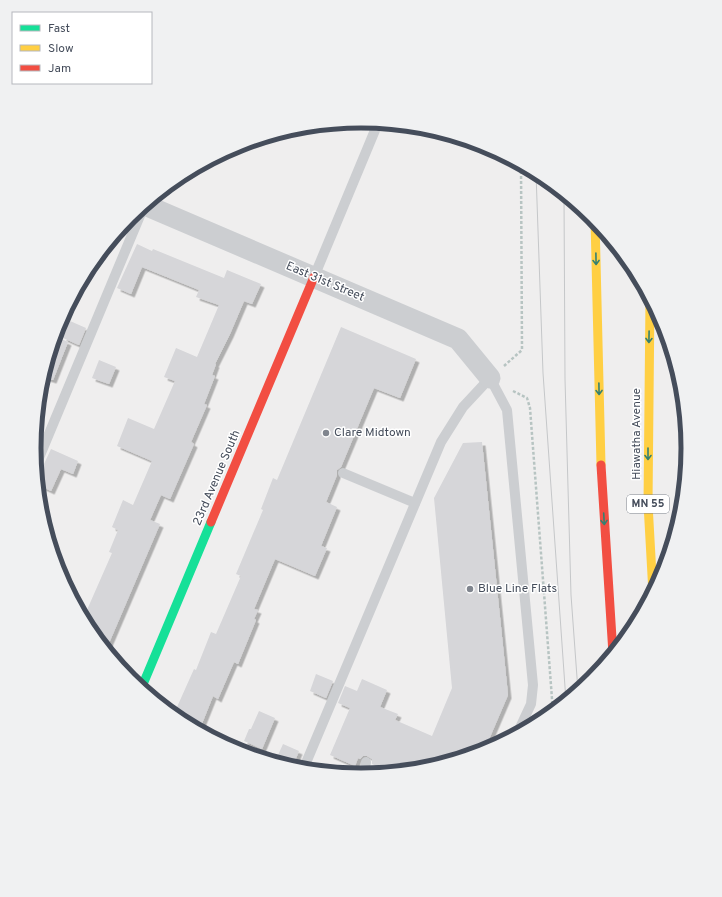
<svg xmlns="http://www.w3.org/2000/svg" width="722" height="897" font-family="Overpass,sans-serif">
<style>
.building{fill:#d6d6d9;filter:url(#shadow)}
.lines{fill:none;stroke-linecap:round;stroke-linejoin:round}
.path{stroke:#b7c4c2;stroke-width:2.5;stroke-dasharray:3 2;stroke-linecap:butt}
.lane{stroke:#ccced1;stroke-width:10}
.street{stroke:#ccced1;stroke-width:21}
.fast{stroke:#16e098;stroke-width:9}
.slow{stroke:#ffcf43;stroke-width:9}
.jam{stroke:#f24e42;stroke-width:9}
.tram{stroke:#c5c7c9;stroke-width:1}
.oneway{stroke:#358070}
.poi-dot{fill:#80858e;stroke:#fff;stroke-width:1.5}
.labels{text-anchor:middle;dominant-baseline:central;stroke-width:3;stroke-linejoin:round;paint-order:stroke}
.shield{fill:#fff;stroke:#7d828c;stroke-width:1}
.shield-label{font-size:11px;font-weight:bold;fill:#454d5b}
.street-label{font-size:12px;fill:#454d5b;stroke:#fff}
.poi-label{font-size:12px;fill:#454d5b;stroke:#fff;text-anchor:start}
.rim{fill:none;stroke:#454d5b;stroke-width:5}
</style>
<defs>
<filter id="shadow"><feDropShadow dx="3.5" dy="3.5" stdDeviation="0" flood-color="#0004"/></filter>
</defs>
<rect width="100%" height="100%" fill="#efeeee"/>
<g class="building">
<polygon points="137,244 152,251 153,249 224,278 227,270 261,284 252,304 244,301 230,334 215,364 216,364 212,375 215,376 204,404 207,405 191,442 194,444 170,499 161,495 150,520 160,524 106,650 89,630 83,619 112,553 109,552 118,530 112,527 123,500 133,505 152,461 117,446 128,418 154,429 175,381 164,377 176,348 197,357 219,305 196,297 199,290 142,267 131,294 117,288"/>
<polygon points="70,321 86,328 79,345 63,338"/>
<polygon points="341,327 416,359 400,398 374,388 341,467 337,470 337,475 326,502 337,507 321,546 327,548 315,576 275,559 254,609 258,610 254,619 256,620 238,664 234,662 218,699 213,696 199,731 179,720 173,716 194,669 196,670 211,632 216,634 241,576 236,574 263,510 261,509 273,478 277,480"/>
<polygon points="55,336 68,342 53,380 43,377"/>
<polygon points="99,360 116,367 109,384 92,378"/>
<polygon points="482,442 508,695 484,751 425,769 391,773 372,764 372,759 367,756 363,756 360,759 358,758 355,766 330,755 350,708 338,703 345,686 357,691 362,679 387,690 380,707 398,714 395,720 432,736 452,688 434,498 463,443"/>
<polygon points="51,449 78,461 73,474 61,469 51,491 38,485 37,479"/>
<polygon points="316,674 333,681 326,698 310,691"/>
<polygon points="259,711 275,718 262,749 244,741 249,729 251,729"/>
<polygon points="283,744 299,751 292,768 275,762"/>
</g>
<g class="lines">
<g class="path">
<polyline points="504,366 522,350 521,165"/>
<polyline points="513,391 527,398 530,408 553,712"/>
</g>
<g class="lane">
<polyline points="314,277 378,123"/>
<polyline points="36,465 144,206"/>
<polyline points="343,473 415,503"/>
<polyline points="303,770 441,442 463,407 490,378 507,410 533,685 531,704 517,734"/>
<polyline points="364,775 366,762"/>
</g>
<polyline class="street" points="145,205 458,339 490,378"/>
<g class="fast">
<polyline points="687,443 687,460"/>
<polyline points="141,689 211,522"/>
</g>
<g class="slow">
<polyline points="595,220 601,465"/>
<polyline points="650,298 648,504 653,593"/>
</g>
<g class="jam">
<polyline points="601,465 613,654"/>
<polyline points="211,522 314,277"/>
</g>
<g class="tram">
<polyline points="536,173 543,373 566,701"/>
<polyline points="564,194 565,379 571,595 578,691"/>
</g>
</g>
<defs><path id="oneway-shaft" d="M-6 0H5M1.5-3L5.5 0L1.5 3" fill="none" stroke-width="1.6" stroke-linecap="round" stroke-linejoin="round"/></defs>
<g class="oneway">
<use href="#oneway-shaft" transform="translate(596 259) rotate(89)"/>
<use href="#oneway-shaft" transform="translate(649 337) rotate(91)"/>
<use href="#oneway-shaft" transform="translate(599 389) rotate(89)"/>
<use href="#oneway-shaft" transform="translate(648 454) rotate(90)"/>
<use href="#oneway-shaft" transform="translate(604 519) rotate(87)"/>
</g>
<g class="poi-dot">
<circle cx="326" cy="433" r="4"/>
<circle cx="470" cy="589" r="4"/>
</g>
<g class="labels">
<rect class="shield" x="627" y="495" width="42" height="18" rx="3"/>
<g class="shield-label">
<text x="648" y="504">MN 55</text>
</g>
<g class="street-label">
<text transform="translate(325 282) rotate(23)">East 31st Street</text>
<text transform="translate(637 434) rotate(-90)">Hiawatha Avenue</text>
<text transform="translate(217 478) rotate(-67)">23rd Avenue South</text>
</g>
<g class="poi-label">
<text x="334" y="433">Clare Midtown</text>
<text x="478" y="589">Blue Line Flats</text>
</g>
</g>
<path d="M0 0H722V897H0ZM41 448a320 320 0 1 1 640 0a320 320 0 1 1-640 0Z" fill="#f0f1f2" fill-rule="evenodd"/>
<path class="rim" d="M41 448a320 320 0 1 1 640 0a320 320 0 1 1-640 0Z"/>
<rect x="12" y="12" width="140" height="72" fill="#ffffff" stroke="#b5b8bd"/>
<rect x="20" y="25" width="20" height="6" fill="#16e098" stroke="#b5b8bd"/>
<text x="48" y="32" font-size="12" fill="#454d5b">Fast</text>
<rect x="20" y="45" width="20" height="6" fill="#ffcf43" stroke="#b5b8bd"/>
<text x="48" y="52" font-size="12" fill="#454d5b">Slow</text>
<rect x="20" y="65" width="20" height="6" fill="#f24e42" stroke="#b5b8bd"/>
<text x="48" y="72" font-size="12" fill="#454d5b">Jam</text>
</svg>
